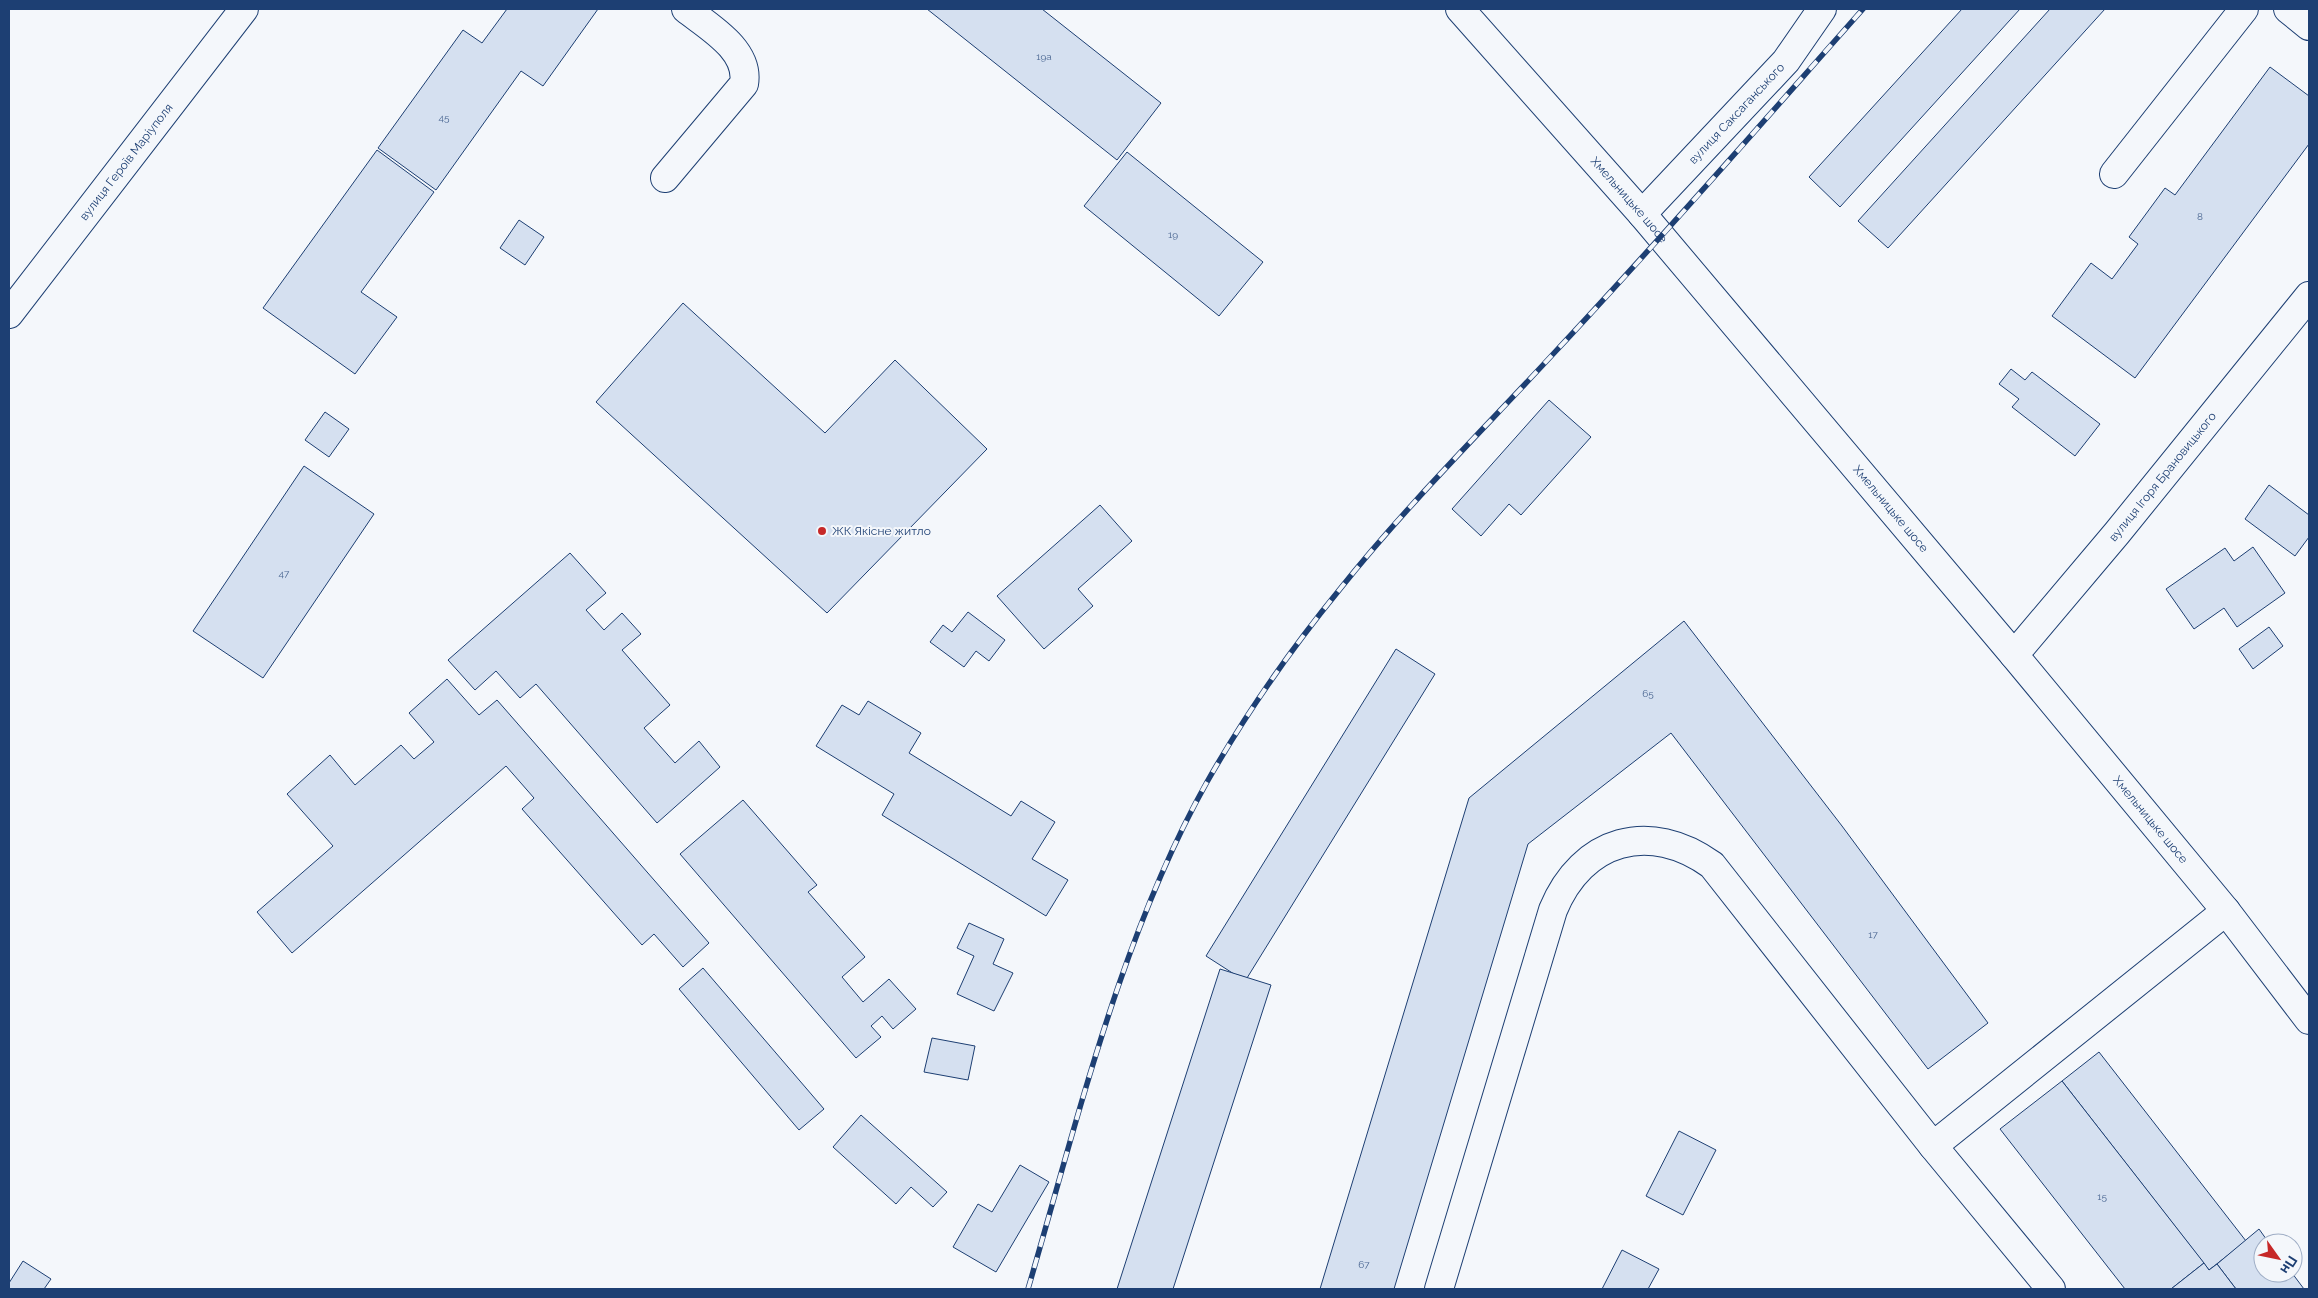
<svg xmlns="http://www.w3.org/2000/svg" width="2318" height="1298" font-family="Raleway,sans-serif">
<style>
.building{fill:#d5e0f0;stroke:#1d3f73}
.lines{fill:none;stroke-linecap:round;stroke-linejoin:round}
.minor-casing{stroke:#1d3f73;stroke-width:30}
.major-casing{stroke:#1d3f73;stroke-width:30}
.minor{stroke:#f4f7fb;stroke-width:28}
.major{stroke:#f4f7fb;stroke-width:28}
.rail-casing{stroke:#1d3f73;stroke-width:5.5}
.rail{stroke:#f4f7fb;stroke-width:4;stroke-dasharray:11;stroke-linecap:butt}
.poi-dot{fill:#c62828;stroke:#f4f7fb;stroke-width:2}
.labels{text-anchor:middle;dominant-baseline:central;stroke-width:4;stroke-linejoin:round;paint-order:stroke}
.number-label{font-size:10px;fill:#4b6792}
.street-label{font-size:12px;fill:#1d3f73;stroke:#f4f7fb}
.poi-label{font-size:12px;fill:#1d3f73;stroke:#f4f7fb;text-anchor:start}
</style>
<rect width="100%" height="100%" fill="#f4f7fb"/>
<g class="building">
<polygon points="507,9 598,9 543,86 521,71 436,190 378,148 463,30 482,43"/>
<polygon points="927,9 1042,9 1161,103 1117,160"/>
<polygon points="1962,9 2020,9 1840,207 1809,177"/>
<polygon points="2050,9 2105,9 1888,248 1858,221"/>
<polygon points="2270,67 2309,96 2309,144 2135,378 2052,316 2091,263 2112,279 2138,244 2129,237 2165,188 2175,195"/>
<polygon points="377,150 434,192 361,292 397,317 355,374 263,308"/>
<polygon points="1127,152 1263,262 1219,316 1084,206"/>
<polygon points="519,220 544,237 525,265 500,248"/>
<polygon points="683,303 825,433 895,360 987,449 827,613 596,402"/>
<polygon points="2011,369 2025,380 2032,372 2100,424 2075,456 2012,407 2019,399 1999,384"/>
<polygon points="1549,400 1591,437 1521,515 1509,504 1481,536 1452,509"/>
<polygon points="325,412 349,429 329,457 305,440"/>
<polygon points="304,466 374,514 263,678 193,631"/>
<polygon points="2269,485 2309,515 2309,537 2295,556 2245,519"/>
<polygon points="1100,505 1132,541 1078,589 1093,606 1044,649 997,596"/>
<polygon points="2253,547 2285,593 2237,627 2224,608 2194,629 2166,589 2225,548 2234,561"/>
<polygon points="570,553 606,593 586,610 604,630 622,613 641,634 622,650 670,705 644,728 675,763 699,741 720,767 657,823 536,684 520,698 496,671 475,690 448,660"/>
<polygon points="968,612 1005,640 989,661 976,651 964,667 930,642 943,625 952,632"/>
<polygon points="1684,621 1842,826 1988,1023 1928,1069 1671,733 1528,844 1394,1289 1320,1289 1469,798"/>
<polygon points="2269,627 2283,646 2253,669 2239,649"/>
<polygon points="1396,649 1435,674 1247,978 1234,974 1206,956"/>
<polygon points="447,679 479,715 497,700 709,943 683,967 654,934 642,945 522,809 534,798 506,766 292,953 257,912 333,846 287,794 330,755 355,785 401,745 414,759 434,742 409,713"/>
<polygon points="868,701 921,733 909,753 1011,816 1021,801 1055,822 1032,859 1068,880 1046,916 882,815 894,794 816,746 842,705 859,715"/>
<polygon points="743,800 817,885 808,892 865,957 842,977 863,1002 889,979 916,1009 893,1029 882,1016 871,1026 881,1037 856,1058 680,854"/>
<polygon points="969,923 1004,939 993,964 1013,973 994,1011 957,994 974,956 957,948"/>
<polygon points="703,968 824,1109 799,1130 679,989"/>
<polygon points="1220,969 1271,985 1173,1289 1117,1289"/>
<polygon points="932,1038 975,1046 968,1080 924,1072"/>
<polygon points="2099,1052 2246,1241 2209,1270 2062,1081"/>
<polygon points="2062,1081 2204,1263 2171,1289 2125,1289 2000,1129"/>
<polygon points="861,1115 947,1192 933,1207 911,1187 896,1204 833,1147"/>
<polygon points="1679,1131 1716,1150 1683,1215 1646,1196"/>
<polygon points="1020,1165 1049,1182 996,1272 953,1247 978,1204 992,1212"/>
<polygon points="2259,1229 2269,1243 2263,1243 2263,1273 2292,1273 2304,1289 2236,1289 2217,1264"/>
<polygon points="1622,1250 1659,1269 1648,1289 1602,1289"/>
<polygon points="23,1261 51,1279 44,1289 9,1289 9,1283"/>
<polygon points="2204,1263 2209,1270 2217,1264 2236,1289 2171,1289"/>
</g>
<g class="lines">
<g class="minor-casing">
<g id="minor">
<path id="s1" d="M1460 9 1642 214 2014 655 2226 911 2309 1020"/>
<polyline points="2288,9 2309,26"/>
<polyline points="2114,174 2244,9"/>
<path d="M665 178 744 84C750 50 709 27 686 9"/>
<path id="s2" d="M1642 214 1786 61 1822 9"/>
<path id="s3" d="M2014 655 2117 533 2309 296"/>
<polyline points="1933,1146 2051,1289"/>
<path d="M1439 1289 1553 910C1582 839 1650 820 1712 865L1933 1146 2226 911"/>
</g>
</g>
<g class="major-casing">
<g id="major">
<path id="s4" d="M9 314 244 9"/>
</g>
</g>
<use href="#minor" class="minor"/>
<use href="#major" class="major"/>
<g class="rail-casing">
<path id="rail" d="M1028 1289C1077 1122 1121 935 1207 782 1245 715 1291 649 1340 589 1406 506 1483 430 1555 352 1660 240 1761 124 1863 9"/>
</g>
<use href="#rail" class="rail"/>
</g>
<circle class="poi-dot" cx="822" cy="531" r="5"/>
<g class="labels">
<g class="number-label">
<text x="1044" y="56">19а</text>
<text x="444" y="117">45</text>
<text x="2200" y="216">8</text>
<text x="1173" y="234">19</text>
<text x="284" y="573">47</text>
<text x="1648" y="693">65</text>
<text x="1873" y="934">17</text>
<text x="2102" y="1196">15</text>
<text x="1364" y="1264">67</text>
</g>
<g class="street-label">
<text stroke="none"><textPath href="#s2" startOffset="138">вулиця Саксаганського</textPath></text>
<text stroke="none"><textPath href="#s4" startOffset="192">вулиця Героїв Маріуполя</textPath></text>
<text stroke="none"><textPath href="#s1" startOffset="255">Хмельницьке шосе</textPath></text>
<text stroke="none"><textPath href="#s3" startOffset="232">вулиця Ігоря Брановицького</textPath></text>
<text stroke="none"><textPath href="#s1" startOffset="660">Хмельницьке шосе</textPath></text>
<text stroke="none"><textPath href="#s1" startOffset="1065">Хмельницьке шосе</textPath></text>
</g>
<g class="poi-label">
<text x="832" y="531">ЖК Якісне житло</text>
</g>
</g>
<rect width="2318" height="1298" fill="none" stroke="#1d3f73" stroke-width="20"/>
<g transform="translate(2278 1258) rotate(123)"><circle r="24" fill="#f4f7fb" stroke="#9eadc5"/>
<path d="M0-4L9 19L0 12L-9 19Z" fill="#c62828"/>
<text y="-8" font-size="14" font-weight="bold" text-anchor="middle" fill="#1d3f73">Пн</text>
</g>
</svg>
